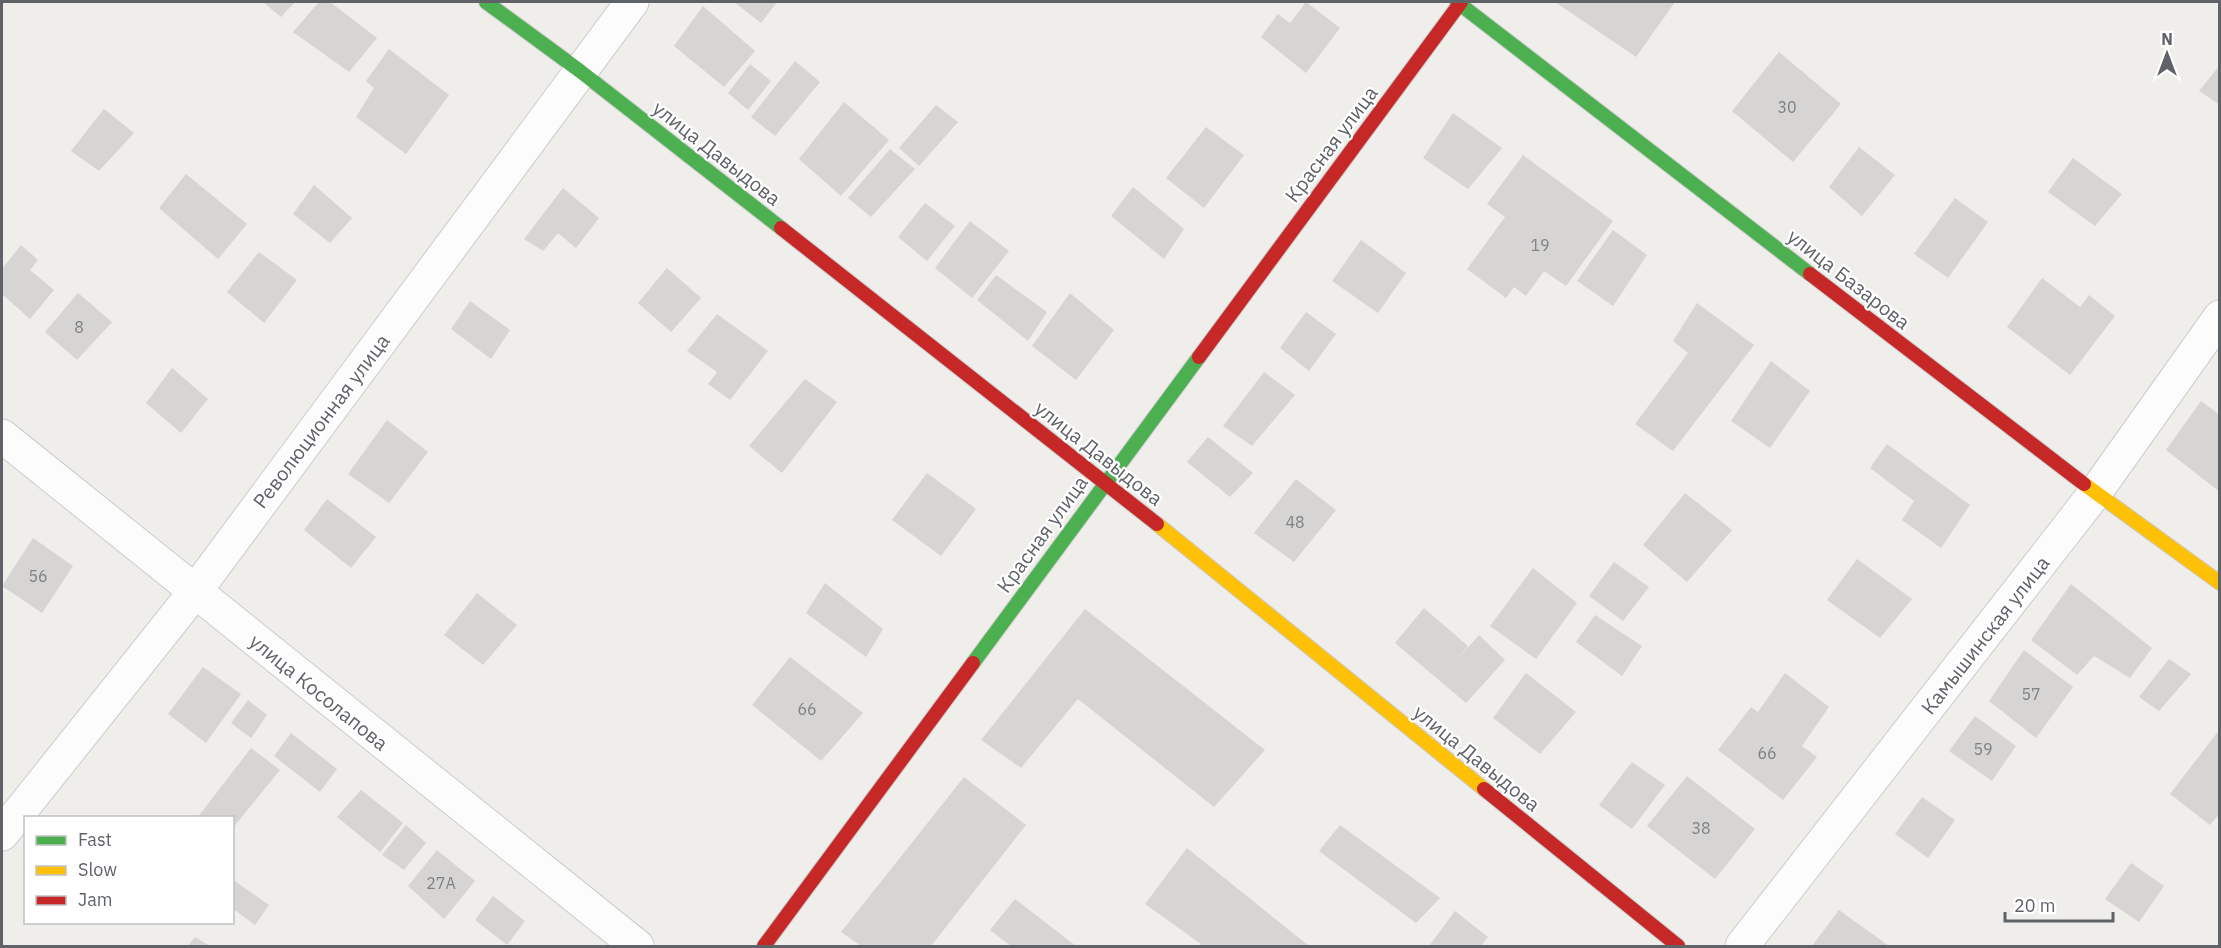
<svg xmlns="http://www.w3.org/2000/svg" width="2221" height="948" font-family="'IBM Plex Sans',sans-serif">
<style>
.building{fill:#d6d5d3}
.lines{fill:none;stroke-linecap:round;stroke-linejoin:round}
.street-casing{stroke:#cbcccc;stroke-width:35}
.fast-casing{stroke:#cacacb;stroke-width:16}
.slow-casing{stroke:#cacacb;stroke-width:16}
.jam-casing{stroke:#cacacb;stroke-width:16}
.street{stroke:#fdfcfc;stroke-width:33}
.fast{stroke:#4caf50;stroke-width:14}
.slow{stroke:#ffc107;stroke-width:14}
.jam{stroke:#c62828;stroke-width:14}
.labels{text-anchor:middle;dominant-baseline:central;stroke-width:4.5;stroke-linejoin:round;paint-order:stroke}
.number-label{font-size:16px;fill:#7e8184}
.street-label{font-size:20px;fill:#5f6368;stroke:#fff}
</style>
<rect width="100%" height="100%" fill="#efeeea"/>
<g class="building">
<polygon points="263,2 295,2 281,17"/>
<polygon points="319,2 330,2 377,38 349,72 293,32"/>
<polygon points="734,2 777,2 761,23"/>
<polygon points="1306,2 1340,28 1306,73 1261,37 1278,14 1290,23"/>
<polygon points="1555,2 1675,2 1636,57"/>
<polygon points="703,6 755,51 724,87 674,46"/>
<polygon points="389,49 449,95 406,154 356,117 374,88 366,81"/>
<polygon points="1779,52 1841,104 1793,162 1732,111"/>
<polygon points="795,61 820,82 775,136 751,117"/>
<polygon points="750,64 771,81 748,110 728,93"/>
<polygon points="2220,65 2220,105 2199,91"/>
<polygon points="844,102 889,140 841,196 799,159"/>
<polygon points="936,105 958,122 919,166 899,148"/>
<polygon points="104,109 134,133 99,171 71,151"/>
<polygon points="1453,113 1502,148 1468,189 1423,158"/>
<polygon points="1206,127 1244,155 1204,208 1166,178"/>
<polygon points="1859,147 1895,175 1862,216 1829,187"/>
<polygon points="890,149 915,169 871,217 848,198"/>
<polygon points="1523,155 1613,221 1566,286 1544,271 1526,296 1514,287 1506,298 1467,269 1505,217 1487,204"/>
<polygon points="2073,158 2122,194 2095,226 2048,192"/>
<polygon points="186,174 247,224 218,259 159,208"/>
<polygon points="314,185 352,218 330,243 293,214"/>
<polygon points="1133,187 1184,229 1164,259 1111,216"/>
<polygon points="563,188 599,218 576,248 558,233 543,251 524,239"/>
<polygon points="1955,198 1988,222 1948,278 1914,254"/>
<polygon points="925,203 955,226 927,261 898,237"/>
<polygon points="970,221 1009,251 972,298 935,268"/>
<polygon points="1613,230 1647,255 1613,306 1577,281"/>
<polygon points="1361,240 1406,273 1378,313 1332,281"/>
<polygon points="21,245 38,260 30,270 54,290 30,319 2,294 2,269"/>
<polygon points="259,252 297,280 264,323 227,292"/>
<polygon points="667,268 701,298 671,332 638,303"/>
<polygon points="996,275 1047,312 1028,341 977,300"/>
<polygon points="2042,278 2080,307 2089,295 2115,316 2070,375 2007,327"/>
<polygon points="78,293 112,322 77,360 45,332"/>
<polygon points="1070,293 1114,330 1076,380 1032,346"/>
<polygon points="470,301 510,330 491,359 451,329"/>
<polygon points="1697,303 1754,345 1673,451 1635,424 1688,353 1673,341"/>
<polygon points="1306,312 1336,334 1309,371 1280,348"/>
<polygon points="717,314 768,351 730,400 708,384 717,372 687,351"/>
<polygon points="1771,361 1810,391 1770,448 1731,421"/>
<polygon points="172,368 208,399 181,433 146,403"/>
<polygon points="1264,372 1295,395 1252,446 1223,426"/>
<polygon points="805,379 837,402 782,473 749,446"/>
<polygon points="2201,401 2220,415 2220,492 2166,450"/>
<polygon points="387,420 428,452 389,503 348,474"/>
<polygon points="1208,437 1253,473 1230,497 1187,462"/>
<polygon points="1887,444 1970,505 1941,548 1902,520 1914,501 1870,468"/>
<polygon points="927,473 976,509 941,556 892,520"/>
<polygon points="1296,479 1336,510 1294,562 1254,533"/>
<polygon points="1685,493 1732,530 1687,582 1643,545"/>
<polygon points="327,499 376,537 351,568 304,530"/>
<polygon points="33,538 73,566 42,613 2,586"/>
<polygon points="1857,559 1912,599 1880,638 1827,600"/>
<polygon points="1614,562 1649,587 1623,621 1589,596"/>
<polygon points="1533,568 1577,603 1536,659 1490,626"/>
<polygon points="825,583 883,629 866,657 806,613"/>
<polygon points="2071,584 2152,648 2130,678 2094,656 2077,675 2031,640"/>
<polygon points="477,593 517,625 483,665 444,635"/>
<polygon points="1424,608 1468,646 1454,663 1479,635 1505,660 1466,703 1395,643"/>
<polygon points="1085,609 1265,750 1214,807 1078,699 1021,768 981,740"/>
<polygon points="1595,615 1642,646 1622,676 1576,642"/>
<polygon points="2024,650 2073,687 2036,738 1989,701"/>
<polygon points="790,657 863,713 821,761 752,705"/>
<polygon points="2169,659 2191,674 2159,711 2139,697"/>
<polygon points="203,667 241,694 206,743 168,714"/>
<polygon points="1526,673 1576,712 1540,754 1493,718"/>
<polygon points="1785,673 1829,707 1802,746 1817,757 1783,800 1718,750 1751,707 1758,712"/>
<polygon points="248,700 267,715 251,738 231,723"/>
<polygon points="1975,716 2016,746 1992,781 1949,751"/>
<polygon points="2220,729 2220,813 2210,825 2170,794"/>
<polygon points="291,733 337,769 320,792 274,756"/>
<polygon points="251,748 280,770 232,829 232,818 197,818"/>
<polygon points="1632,762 1665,785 1632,829 1599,805"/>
<polygon points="1687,776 1755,829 1715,879 1647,826"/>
<polygon points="964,777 1026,825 931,946 861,946 841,932"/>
<polygon points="361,790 403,823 380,852 337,817"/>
<polygon points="1922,797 1955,820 1928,858 1895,834"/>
<polygon points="406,825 426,843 404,870 382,855"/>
<polygon points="1340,825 1440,898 1416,923 1319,851"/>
<polygon points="1187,848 1309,946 1199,946 1201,944 1145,904"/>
<polygon points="437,850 475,881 444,919 408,886"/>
<polygon points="2131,863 2164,886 2139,922 2105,899"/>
<polygon points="232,879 269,905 255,925 232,908"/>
<polygon points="493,896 525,921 507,945 475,920"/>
<polygon points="1015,899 1076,946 1011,946 990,930"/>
<polygon points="1839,910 1889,946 1812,946"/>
<polygon points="1455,911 1488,937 1481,946 1429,946"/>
<polygon points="195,937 210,946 188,946"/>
</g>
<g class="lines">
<g class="street-casing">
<g id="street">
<polyline points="2,436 637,946"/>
<polyline points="2,834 194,593 632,2"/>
<polyline points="1742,946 2095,493 2220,317"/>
</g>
</g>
<g class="fast-casing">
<g id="fast">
<polyline points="486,2 580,71 781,228"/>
<polyline points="1457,2 1810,274"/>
<polyline points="973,663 1199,357"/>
</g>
</g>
<g class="slow-casing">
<g id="slow">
<polyline points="2084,484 2220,583"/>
<polyline points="1157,524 1484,789"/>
</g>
</g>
<g class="jam-casing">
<g id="jam">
<polyline points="781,228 1157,524"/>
<polyline points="1810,274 2084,484"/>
<polyline points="1199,357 1461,2"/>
<polyline points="1484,789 1678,946"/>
<polyline points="764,946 973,663"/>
</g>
</g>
<use href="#street" class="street"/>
<use href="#fast" class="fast"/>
<use href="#slow" class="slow"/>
<use href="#jam" class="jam"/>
</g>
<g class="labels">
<g class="number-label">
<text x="1787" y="107">30</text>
<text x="1540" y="245">19</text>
<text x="79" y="327">8</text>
<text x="1295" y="522">48</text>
<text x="38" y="576">56</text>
<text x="2031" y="694">57</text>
<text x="807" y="709">66</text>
<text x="1983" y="749">59</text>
<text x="1767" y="753">66</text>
<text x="1701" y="828">38</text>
<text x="441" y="883">27А</text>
</g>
<g class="street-label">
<text transform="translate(1331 144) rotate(-53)">Красная улица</text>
<text transform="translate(717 153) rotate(38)">улица Давыдова</text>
<text transform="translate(1849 279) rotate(38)">улица Базарова</text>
<text transform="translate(321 421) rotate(-53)">Революционная улица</text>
<text transform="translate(1099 453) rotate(38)">улица Давыдова</text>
<text transform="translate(1042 534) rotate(-54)">Красная улица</text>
<text transform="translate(1985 635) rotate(-52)">Камышинская улица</text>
<text transform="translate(319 692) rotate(39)">улица Косолапова</text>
<text transform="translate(1477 758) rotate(39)">улица Давыдова</text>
</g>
</g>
<rect width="2221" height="948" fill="none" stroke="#5f6368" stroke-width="6"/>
<rect x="24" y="816" width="210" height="108" fill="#ffffff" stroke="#bfc1c3" stroke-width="1.5"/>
<rect x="36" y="836" width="30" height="9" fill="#4caf50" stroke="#bfc1c3" stroke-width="1.5"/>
<text x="78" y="846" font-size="18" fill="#5f6368">Fast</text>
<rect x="36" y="866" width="30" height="9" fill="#ffc107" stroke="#bfc1c3" stroke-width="1.5"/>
<text x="78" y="876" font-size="18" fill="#5f6368">Slow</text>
<rect x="36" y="896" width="30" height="9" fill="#c62828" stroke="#bfc1c3" stroke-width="1.5"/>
<text x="78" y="906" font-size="18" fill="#5f6368">Jam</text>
<g transform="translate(2167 54)" stroke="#ffffff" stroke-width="4.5" paint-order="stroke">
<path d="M0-4.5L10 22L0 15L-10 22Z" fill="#5f6368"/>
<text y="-9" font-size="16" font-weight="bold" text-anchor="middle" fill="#5f6368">N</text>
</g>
<path d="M2005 912v9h108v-9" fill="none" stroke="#5f6368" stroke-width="3"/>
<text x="2014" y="912" font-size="18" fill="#5f6368" stroke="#ffffff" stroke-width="4.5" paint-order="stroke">20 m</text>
</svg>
